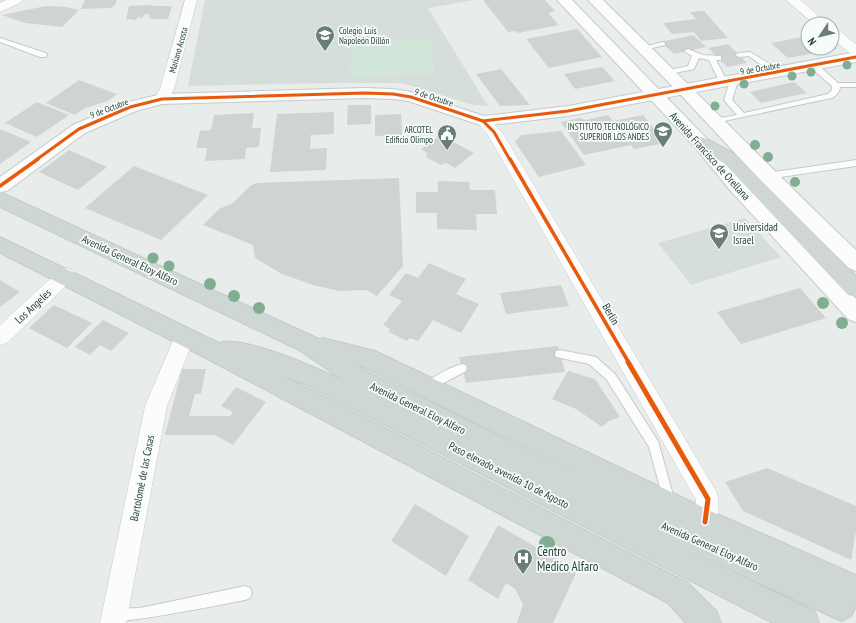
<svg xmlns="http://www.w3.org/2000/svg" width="856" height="623" font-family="'PT Sans Narrow',sans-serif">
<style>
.built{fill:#d6dedb}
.green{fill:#d1e6d8}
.building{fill:#cfd4d2}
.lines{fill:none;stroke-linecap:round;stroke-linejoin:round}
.service-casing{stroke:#c5cac8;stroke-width:2}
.minor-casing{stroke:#c5cac8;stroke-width:1}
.tertiary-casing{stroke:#c5cac8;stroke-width:2}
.secondary-casing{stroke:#c3cbc8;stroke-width:2}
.primary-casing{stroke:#c3ccc9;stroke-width:2}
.service{fill:#fcfcfc;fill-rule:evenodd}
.minor{fill:#fcfcfc;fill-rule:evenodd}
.tertiary{fill:#fcfcfc;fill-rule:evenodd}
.secondary{fill:#fcfcfc;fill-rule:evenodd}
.primary{fill:#cfd7d5;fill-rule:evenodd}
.cycleway-far2-casing{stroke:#f7fbf9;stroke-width:5}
.cycleway-far1-casing{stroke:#f7fbf9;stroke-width:6}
.cycleway-casing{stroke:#f7fbf9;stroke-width:8}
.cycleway-far2{stroke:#e8590c;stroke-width:3}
.cycleway-far1{stroke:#e8590c;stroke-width:3.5}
.cycleway{stroke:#e8590c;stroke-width:5}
.tree{fill:#81ae93}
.labels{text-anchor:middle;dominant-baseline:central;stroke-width:3.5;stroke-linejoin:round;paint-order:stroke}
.far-poi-label{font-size:9px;fill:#24423a;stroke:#f7fbf9;text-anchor:end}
.far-street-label{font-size:9px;fill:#24423a;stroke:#f7fbf9}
.street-label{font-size:11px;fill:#24423a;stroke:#f7fbf9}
.poi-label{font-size:11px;fill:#24423a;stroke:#f7fbf9;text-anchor:start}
.near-poi-label{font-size:13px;fill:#24423a;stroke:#f7fbf9;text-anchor:start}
</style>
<rect width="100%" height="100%" fill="#e8edeb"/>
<g class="built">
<polygon points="205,0 475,0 428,8 488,106 473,105 402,83 330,83 188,86"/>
<polygon points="745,218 781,257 691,285 658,243"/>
</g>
<polygon class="green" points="432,41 434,75 350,77 352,42"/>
<g class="building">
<polygon points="85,0 117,0 115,5 111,8 81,9"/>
<polygon points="483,0 545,0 555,11 548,13 559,25 518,33 516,31 508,32"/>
<polygon points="151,5 154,6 172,6 168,19 151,19 149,17 150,15 145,14 142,18 138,17 136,20 126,19 129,6"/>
<polygon points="46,6 66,7 79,10 62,27 25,23 2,15"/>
<polygon points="704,11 728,38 701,41 694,32 672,34 663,23 696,19 690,12"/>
<polygon points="577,29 602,57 549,68 526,39"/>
<polygon points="693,35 706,47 674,54 661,42"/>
<polygon points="808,36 808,48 832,48 832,45 837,49 788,58 771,43"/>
<polygon points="728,44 747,63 727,67 708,48"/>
<polygon points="602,67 615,81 575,89 564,74"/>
<polygon points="501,69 530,105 500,106 476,74"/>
<polygon points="79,80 117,94 108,101 85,108 75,115 46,103"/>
<polygon points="794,82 807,93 761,103 750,92"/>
<polygon points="37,102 69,115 37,137 5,123"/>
<polygon points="348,105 371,105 371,124 347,125"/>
<polygon points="334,112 334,134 311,135 310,149 327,148 326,170 270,172 277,114"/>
<polygon points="254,113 252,128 261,128 259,147 246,148 245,159 205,161 207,148 196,148 200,131 211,130 214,115"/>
<polygon points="401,114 402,135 375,136 375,115"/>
<polygon points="608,115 613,121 643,115 665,143 634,149 631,145 584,155 561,122 580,118 586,120"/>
<polygon points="0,129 31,142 0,164"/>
<polygon points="561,131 586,165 539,177 515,142 521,135"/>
<polygon points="441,135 474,153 455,168 446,163 441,165 426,157 427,153 421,149"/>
<polygon points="69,150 107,167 78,190 39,172"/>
<polygon points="134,166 208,195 161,240 85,208"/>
<polygon points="399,178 403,266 377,296 366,290 339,291 313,285 282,274 255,258 253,245 203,225 219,209 233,203 250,186 256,183"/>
<polygon points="438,181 469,182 470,190 495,190 497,214 476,214 477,230 437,229 437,213 416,213 416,192 438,192"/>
<polygon points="429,263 466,279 456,294 479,304 461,333 433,320 418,341 410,338 407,341 389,332 390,329 383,325 402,301 389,295 406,273 418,278"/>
<polygon points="0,280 20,292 0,307"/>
<polygon points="561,285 569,306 506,314 500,293"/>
<polygon points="800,288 826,318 741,344 717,312"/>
<polygon points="54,305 92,323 67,348 29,328"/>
<polygon points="103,320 129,333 111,351 100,345 90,355 75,347"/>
<polygon points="558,346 565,372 466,383 459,357"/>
<polygon points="182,369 206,369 201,394 195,394 189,416 230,416 233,412 221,406 236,387 266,402 233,445 215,435 165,435"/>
<polygon points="568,371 595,379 620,417 609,421 602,427 576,409 552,399"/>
<polygon points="767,468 856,506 856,531 851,560 743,511 725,482"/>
<polygon points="415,504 469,536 446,576 391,541"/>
<polygon points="498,525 577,571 553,623 517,623 523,604 515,589 506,583 498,599 468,580"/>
</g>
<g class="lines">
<g class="service-casing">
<g id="service">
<polygon points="0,38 46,53 47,55 46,57 40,57 0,42"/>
<polygon points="663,42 665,43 665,45 643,50 639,48"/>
<polygon points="688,49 703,55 721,56 721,60 716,60 728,83 727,85 721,85 709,60 699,58 694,69 665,75 665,71 688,66 692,56 684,51"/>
<polygon points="750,52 781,71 781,75 775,75 749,56 739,57 735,55 739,53"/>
<path d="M811 64H817L838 83H856V87H840C840 92 835 97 831 98L715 123 711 121 715 119 737 115 724 100 730 81 734 79 738 81 732 100 744 113 828 94 832 90V86L811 68Z"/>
<polygon points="856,160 856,166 767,179 763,176 767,173"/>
<polygon points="560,350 596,357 615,374 658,441 675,502 673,506 669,508 665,506 649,447 607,380 589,364 556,357 555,354 556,351"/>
<path d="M462 364 466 365 467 368 466 371 442 384 433 391 429 393 425 391 424 388C429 377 451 367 462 364Z"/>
<path d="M245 586 250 588 252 593 250 598 245 600C219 605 130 623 110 621L108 616 110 611 115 609 140 608Z"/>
</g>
</g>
<g class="minor-casing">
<g id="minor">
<polygon points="6,0 22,0 20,3 0,12 0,3"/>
<polygon points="185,0 197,0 174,89 167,102 162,103 157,102 155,99 160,89"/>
<polygon points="786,0 800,0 828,24 814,24"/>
<polygon points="832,28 837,29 856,44 856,55 851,54 832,38"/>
<path d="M483 116 488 118 502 132 716 491C721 503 718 518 713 530L705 533 697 530 693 522 696 500 488 135 476 121 478 118Z"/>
<polygon points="66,268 72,270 75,275 72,280 7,343 0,345 0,325 60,270"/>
<polygon points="185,328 192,330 195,336 167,406 126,623 100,623 145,406 175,336 178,330"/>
</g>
</g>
<g class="tertiary-casing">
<polygon id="tertiary" points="856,52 856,62 568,116 483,126 408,101 393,99 365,98 162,104 136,111 85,133 7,191 0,192 0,177 73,125 124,103 162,94 365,88 393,89 411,92 484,116 568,106"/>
</g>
<g class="secondary-casing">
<g id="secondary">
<polygon points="557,0 572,0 707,139 743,181 856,299 856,322 848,319 729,189 695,147"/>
<path d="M588 0H603C688 83 770 168 856 250V271L849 268 765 185 679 93Z"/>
</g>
</g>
<g class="primary-casing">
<g id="primary">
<polygon points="701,137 707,139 736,155 856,276 856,297 848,295 724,163 695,147 692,143 695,139"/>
<path d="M0 192 319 339 323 338 375 351 715 513 856 575V604H855L856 606 851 616 841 621 688 550 815 612 819 623H773L305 384 285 377 688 583 717 612 721 623H686L668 603 198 354 0 253V237L219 343C245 335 319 369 344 381L299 350 0 207ZM358 365 362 366 577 473 369 373Z"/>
</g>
</g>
<use href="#service" class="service"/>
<use href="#minor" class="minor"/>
<use href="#tertiary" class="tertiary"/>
<use href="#secondary" class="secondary"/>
<use href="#primary" class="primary"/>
<g class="cycleway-far2-casing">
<g id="cycleway-far2">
<polyline points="483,121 494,132 510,160"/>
<polyline points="36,160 79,129 130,107 162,99 365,93 393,94 411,97 483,121 568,111 856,57"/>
</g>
</g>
<g class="cycleway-far1-casing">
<g id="cycleway-far1">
<polyline points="510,159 629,363"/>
<polyline points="0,186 38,159"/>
</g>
</g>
<g class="cycleway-casing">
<polyline id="cycleway" points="628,362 708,499 705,522"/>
</g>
<use href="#cycleway-far2" class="cycleway-far2"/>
<use href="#cycleway-far1" class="cycleway-far1"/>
<use href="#cycleway" class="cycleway"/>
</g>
<g class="tree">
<circle cx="847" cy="65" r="4.5"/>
<circle cx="811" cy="72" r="4.5"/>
<circle cx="792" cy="76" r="4.5"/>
<circle cx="744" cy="84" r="4.5"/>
<circle cx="715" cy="106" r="4.5"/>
<circle cx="755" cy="145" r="5"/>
<circle cx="768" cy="157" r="5"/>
<circle cx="795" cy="182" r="5"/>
<circle cx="153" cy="258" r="5.5"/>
<circle cx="169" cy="266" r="5.5"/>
<circle cx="210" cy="284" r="6"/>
<circle cx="234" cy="296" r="6"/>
<circle cx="823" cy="303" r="6"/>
<circle cx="259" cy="308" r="6"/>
<circle cx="842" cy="323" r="6"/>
<circle cx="547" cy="544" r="8"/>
</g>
<defs>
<g id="university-pin" transform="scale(1)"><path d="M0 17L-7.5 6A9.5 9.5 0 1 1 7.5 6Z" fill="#697e78" stroke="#f7fbf9"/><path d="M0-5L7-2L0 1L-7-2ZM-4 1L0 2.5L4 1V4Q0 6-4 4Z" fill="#fff"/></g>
<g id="civic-pin" transform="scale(1)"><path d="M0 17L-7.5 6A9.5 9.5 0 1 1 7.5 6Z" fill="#697e78" stroke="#f7fbf9"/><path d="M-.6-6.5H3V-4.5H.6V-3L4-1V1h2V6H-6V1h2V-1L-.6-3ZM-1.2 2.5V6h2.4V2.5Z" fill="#fff"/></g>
<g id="hospital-pin" transform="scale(1)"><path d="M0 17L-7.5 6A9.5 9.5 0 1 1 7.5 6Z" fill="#697e78" stroke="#f7fbf9"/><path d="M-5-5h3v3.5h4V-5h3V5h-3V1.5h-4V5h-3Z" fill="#fff"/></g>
</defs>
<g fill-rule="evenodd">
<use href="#university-pin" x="325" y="35"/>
<use href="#university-pin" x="663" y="131"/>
<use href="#civic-pin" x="447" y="134"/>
<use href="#university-pin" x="719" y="233"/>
<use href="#hospital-pin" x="523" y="558"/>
</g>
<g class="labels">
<g class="far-poi-label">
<text x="339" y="30" text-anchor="start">Colegio Luis<tspan x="339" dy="10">Napoleón Dillón</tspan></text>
<text x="649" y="126">INSTITUTO TECNOLÓGICO<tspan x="649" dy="10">SUPERIOR LOS ANDES</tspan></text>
<text x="433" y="129">ARCOTEL<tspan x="433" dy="10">Edificio Olimpo</tspan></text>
</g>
<g class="far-street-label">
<text transform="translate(178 50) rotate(-74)">Mariano Acosta</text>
<text transform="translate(760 68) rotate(-10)">9 de Octubre</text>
<text transform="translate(434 97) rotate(18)">9 de Octubre</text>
<text transform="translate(109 108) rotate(-21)">9 de Octubre</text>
</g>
<g class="street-label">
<text transform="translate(710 156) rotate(48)">Avenida Francisco de Orellana</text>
<text transform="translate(130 260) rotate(25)">Avenida General Eloy Alfaro</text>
<text transform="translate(33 306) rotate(-43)">Los Angeles</text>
<text transform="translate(611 314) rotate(60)">Berlín</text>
<text transform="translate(418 408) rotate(26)">Avenida General Eloy Alfaro</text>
<text transform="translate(509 475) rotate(27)">Paso elevado avenida 10 de Agosto</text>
<text transform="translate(142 478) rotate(-79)">Bartolomé de las Casas</text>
<text transform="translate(710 546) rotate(24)">Avenida General Eloy Alfaro</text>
</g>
<g class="poi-label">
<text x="733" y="227">Universidad<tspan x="733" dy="13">Israel</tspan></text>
</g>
<g class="near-poi-label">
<text x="537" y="551">Centro<tspan x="537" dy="15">Medico Alfaro</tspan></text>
</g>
</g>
<g transform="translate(820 36) rotate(235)"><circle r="19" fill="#f7fbf9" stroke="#a3b1ad"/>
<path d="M0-3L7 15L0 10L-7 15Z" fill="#697e78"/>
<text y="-6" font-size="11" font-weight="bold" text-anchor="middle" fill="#24423a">N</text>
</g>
</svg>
